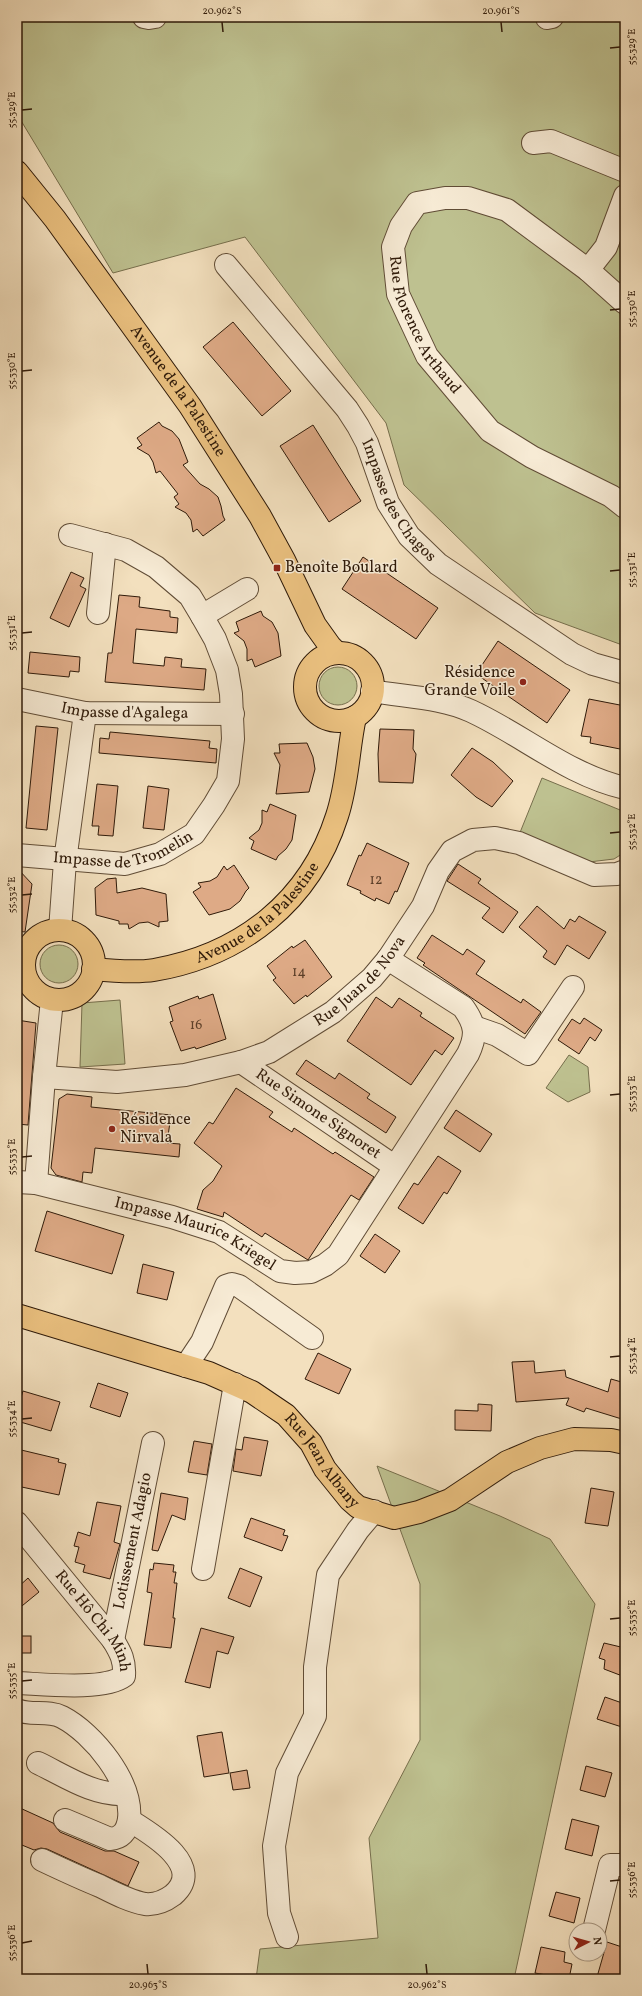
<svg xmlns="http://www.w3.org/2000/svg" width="642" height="1996" font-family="Vollkorn,serif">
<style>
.green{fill:#bec190;stroke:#766e4c}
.building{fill:#deaa86;stroke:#2f1a09}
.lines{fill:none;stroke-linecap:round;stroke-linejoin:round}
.minor-casing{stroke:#604c36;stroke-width:24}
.major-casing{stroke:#2f1a09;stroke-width:24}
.minor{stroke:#f7ebd5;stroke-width:22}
.major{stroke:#eac07f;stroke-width:22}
.ticks{fill:none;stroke:#2f1a09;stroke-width:1.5}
.poi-dot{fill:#8f2418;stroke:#f7ebd5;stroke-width:1.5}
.labels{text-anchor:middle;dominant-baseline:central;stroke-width:3;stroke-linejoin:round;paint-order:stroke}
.number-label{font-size:14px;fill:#5b3e28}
.street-label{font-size:16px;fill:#2f1a09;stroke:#f7ebd5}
.poi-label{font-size:16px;fill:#2f1a09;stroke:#f7ebd5;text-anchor:start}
.neatline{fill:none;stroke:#2f1a09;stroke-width:1.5}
.ticks-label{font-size:10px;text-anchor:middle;fill:#2f1a09}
</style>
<rect width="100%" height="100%" fill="#f3e0be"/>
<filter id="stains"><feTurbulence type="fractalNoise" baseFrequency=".005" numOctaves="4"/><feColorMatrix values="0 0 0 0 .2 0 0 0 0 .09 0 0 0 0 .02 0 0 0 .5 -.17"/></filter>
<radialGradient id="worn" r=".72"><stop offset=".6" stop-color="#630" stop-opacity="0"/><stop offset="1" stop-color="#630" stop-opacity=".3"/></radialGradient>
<g class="green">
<polygon points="17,17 625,17 625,646 535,613 404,485 386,423 245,237 113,273 17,114"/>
<circle cx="338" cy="686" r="19"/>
<polygon points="542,778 625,812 625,852 614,859 589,862 519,835"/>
<circle cx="59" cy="964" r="19"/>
<polygon points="120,1000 125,1064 80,1067 82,1003"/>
<polygon points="569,1055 588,1067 590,1092 568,1102 546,1088"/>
<polygon points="377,1466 500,1516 550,1539 595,1604 514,1979 256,1979 260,1949 378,1938 369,1838 420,1740 420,1584"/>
</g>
<g class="building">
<polygon points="233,322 291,391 262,416 203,347"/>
<polygon points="159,422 162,426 172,431 179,439 188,462 183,465 200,484 209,489 218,497 221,506 223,516 225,520 203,536 197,529 193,532 191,520 186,513 175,507 179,504 174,497 178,494 160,471 156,473 153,462 149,455 137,448 142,445 137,438"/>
<polygon points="313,425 361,501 329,522 280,446"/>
<polygon points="363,557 438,608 416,639 342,589"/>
<polygon points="71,572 84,578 80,586 86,589 69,627 50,618"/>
<polygon points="119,595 140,597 139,607 170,611 170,617 178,618 177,633 136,629 133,663 164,666 165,657 182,659 181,667 206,669 204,690 105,682 108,653 112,653"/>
<polygon points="261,611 263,616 272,622 278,633 281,656 255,667 252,659 247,661 247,649 244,641 234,633 239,631 236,622"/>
<polygon points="498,641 570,690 547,723 476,674"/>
<polygon points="30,652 80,657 79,672 70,671 69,677 28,673"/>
<polygon points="589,699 625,706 625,750 590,743 591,737 581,736"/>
<polygon points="36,726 58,728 47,830 26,828"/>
<polygon points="380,729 414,730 413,749 416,754 413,783 379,782 378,754"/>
<polygon points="110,732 210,741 209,748 217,749 216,763 99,753 100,738 109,739"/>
<polygon points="307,743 313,757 315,769 309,792 276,794 280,765 274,753 280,753 279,744"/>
<polygon points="472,748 493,762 513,781 492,807 476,797 451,775"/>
<polygon points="97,784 118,786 113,836 98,835 99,826 92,826"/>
<polygon points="148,786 169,789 164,830 143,828"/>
<polygon points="270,804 296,815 292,840 286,849 278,856 276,860 251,849 254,841 249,838 259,830 262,823 262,810 267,812"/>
<polygon points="367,843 409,863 397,892 395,891 389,904 376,898 375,901 360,893 361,891 347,885 359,855 361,856"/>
<polygon points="458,864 481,879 478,883 518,912 503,933 482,918 490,908 447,881"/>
<polygon points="234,865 249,888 246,891 240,901 230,909 209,915 193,892 201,887 198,883 210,881 217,877 224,866 227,870"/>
<polygon points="17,868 32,884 25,932 17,931"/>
<polygon points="116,878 117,893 142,888 166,894 168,921 159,922 159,927 148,922 139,923 129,929 128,924 119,924 119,921 96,915 95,888 107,879"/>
<polygon points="537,906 564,929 570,919 575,922 579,916 606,932 589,959 567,945 555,965 543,957 547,951 519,927"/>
<polygon points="432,935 463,955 467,949 485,961 476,974 521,1003 523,999 541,1012 525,1034 423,965 425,963 417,958"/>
<polygon points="305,940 332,977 307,997 306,995 294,1004 273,980 276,978 267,966 292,946 293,948"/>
<polygon points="213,994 226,1039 196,1049 195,1047 181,1051 170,1022 173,1021 169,1007 198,996 199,999"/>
<polygon points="376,997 392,1008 399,998 422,1013 420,1016 454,1038 442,1055 435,1050 411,1085 347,1041"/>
<polygon points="584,1018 602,1030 595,1041 590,1037 579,1054 558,1040 572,1019 580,1024"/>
<polygon points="17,1020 36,1023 28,1125 17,1124"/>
<polygon points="306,1060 335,1079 339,1073 370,1094 367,1098 396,1117 386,1133 296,1074"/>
<polygon points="236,1088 273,1112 269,1117 292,1132 294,1128 333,1154 335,1152 374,1177 359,1200 351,1195 308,1260 265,1233 262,1237 224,1212 223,1217 197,1209 203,1190 213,1181 222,1166 194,1143 209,1122 213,1124"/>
<polygon points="67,1094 92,1097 91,1107 171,1115 167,1143 180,1144 179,1157 95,1148 92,1173 83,1172 82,1182 56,1175 51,1168 59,1099"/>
<polygon points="456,1110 492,1134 480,1152 444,1128"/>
<polygon points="438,1156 461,1171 447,1194 444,1192 423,1224 398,1208 414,1183 418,1185"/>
<polygon points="47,1211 124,1235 112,1274 35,1251"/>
<polygon points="375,1234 400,1251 385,1273 360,1256"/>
<polygon points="143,1264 174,1272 167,1300 137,1293"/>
<polygon points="318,1353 351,1369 339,1394 305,1379"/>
<polygon points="534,1361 535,1373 565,1370 566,1377 608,1392 611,1379 625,1383 625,1420 586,1408 584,1412 566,1405 569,1398 516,1402 512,1362"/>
<polygon points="98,1383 128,1393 120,1417 90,1407"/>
<polygon points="23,1391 60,1402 51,1431 17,1421 17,1410"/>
<polygon points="478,1404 492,1405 491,1431 455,1430 455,1410 478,1411"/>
<polygon points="244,1437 268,1441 261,1476 233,1471 236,1449 242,1450"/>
<polygon points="194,1441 212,1444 207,1475 188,1472"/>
<polygon points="17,1449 59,1459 58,1462 66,1464 59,1495 17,1486"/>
<polygon points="591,1488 614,1492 608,1526 585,1523"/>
<polygon points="161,1493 188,1498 185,1520 172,1515 158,1551 152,1550"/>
<polygon points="97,1502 121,1506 114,1542 120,1544 110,1579 83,1572 85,1565 75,1562 79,1547 74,1546 78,1532 90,1536"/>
<polygon points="251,1518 285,1530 283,1535 288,1536 282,1551 244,1537"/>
<polygon points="154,1563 174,1565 173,1572 176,1572 174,1583 177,1583 173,1618 175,1618 171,1648 144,1645 152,1593 147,1592 150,1569 153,1570"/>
<polygon points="240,1568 262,1577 250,1607 228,1598"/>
<polygon points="28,1578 39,1592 17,1610 17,1588"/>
<polygon points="201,1628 234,1637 228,1654 217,1651 210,1688 185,1682"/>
<rect x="17" y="1636" width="14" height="17"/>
<polygon points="604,1643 625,1648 625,1677 604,1669 605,1660 599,1658"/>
<polygon points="605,1697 625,1704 625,1728 597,1719"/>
<polygon points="222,1732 229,1773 204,1777 197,1736"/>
<polygon points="586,1766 612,1773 605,1797 580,1790"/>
<polygon points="247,1770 250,1788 233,1790 230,1773"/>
<polygon points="20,1808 53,1823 60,1832 105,1851 114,1851 139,1862 128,1886 47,1849 41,1848 34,1850 17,1843 17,1815"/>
<polygon points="572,1819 599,1826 592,1856 565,1849"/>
<polygon points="556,1892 580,1898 574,1923 549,1916"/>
<polygon points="607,1942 625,1948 625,1979 604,1979 597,1977"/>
<polygon points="541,1947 565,1952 564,1962 572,1964 569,1979 535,1973"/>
</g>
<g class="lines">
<g class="minor-casing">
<g id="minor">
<polyline points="144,17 149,18 155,17"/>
<polyline points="547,18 552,17"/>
<polyline points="533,143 551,141 625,171"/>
<path id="s1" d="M226 265 347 409 358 426 367 443 388 503 409 536 438 564 572 654 593 664 625 673"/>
<polyline points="588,270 606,247 625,196"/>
<path id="s2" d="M625 303 588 270 507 210 468 198H445L417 203 401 226 393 247 398 294 427 356 490 431 532 457 611 496 625 507"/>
<polyline points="98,613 105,544"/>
<polyline points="202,616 247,589"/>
<path d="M372 691C404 697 441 697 471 711 523 735 568 775 625 788"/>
<path id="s3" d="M17 699 85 713 233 714"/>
<path id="s4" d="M17 855 125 864 160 854 194 834 214 805 228 781 233 739 231 694 227 670 215 639 202 616 190 596 156 567 126 550 70 535"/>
<polyline points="60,930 65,861 85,713"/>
<polyline points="474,1027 497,1035 528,1054 573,987"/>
<path id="s5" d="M241 1062 394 1166"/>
<path id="s6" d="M44 1077 117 1082 185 1075 241 1062 269 1052 333 1012 372 978 388 959 423 906 438 871 452 851 473 840 495 838 519 843 594 875 617 874 625 871"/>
<path id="s7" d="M17 1182 36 1183 172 1217 219 1232 280 1271 295 1273 311 1272 325 1265 338 1255 468 1054C477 1035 476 1025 463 1007L388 959"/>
<polyline points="36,1183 44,1077 52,1000"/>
<polyline points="186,1366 202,1342 226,1286 232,1284 239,1286 312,1338"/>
<path id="s8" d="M17 1523 113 1640C121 1653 125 1661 124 1676 104 1691 43 1684 17 1683"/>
<polyline points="203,1569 235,1384"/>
<path id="s9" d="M113 1640 153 1443"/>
<path d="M17 1710C31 1716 48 1710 62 1717 93 1733 133 1782 129 1819 127 1831 122 1838 110 1839L65 1820"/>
<path d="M38 1763C65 1776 94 1796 125 1794"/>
<path d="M42 1860C61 1869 80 1878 100 1886 114 1893 129 1901 145 1904 156 1905 165 1901 173 1895 207 1866 150 1833 129 1820"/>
<polyline points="594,1930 610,1865 625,1865"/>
<polyline points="287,1937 279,1913 274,1846 287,1773 315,1716 315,1667 328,1575 358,1530 374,1511"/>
</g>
</g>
<g class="major-casing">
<g id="major">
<path id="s10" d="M17 172 55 219 190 406 260 516 284 560 315 625 330 646 337 653"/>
<circle cx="339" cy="687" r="34"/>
<circle cx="59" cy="965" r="35"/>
<path id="s11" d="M93 969C113 971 135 973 154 970 242 955 310 901 337 816 348 783 348 749 355 717"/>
<path id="s12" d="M17 1315 209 1373 252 1392 286 1415 311 1443 325 1469 350 1500 358 1507 394 1518 419 1512 450 1500 507 1462 540 1448 574 1439 611 1440 625 1443"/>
</g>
</g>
<use href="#minor" class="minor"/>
<use href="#major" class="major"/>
</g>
<path class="ticks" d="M222 22 223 32M501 22 502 32M610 48 620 47M22 110 32 109M610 310 620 309M22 371 32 370M610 571 620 570M22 633 32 632M610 833 620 832M22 895 32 894M610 1095 620 1094M22 1157 32 1156M610 1357 620 1356M22 1419 32 1418M610 1619 620 1618M22 1681 32 1680M610 1881 620 1880M22 1943 32 1941M147 1964 148 1974M426 1964 427 1974"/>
<g class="poi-dot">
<rect x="273" y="564" width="8" height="8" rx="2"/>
<circle cx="523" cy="682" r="4"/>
<circle cx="112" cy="1129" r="4"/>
</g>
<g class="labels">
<g class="number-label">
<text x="376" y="880">12</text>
<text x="299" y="972">14</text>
<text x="196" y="1025">16</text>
</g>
<g class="street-label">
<text stroke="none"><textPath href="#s2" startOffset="379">Rue Florence Arthaud</textPath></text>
<text stroke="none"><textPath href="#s10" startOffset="272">Avenue de la Palestine</textPath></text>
<text stroke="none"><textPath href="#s1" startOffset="294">Impasse des Chagos</textPath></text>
<text stroke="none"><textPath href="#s3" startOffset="109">Impasse d'Agalega</textPath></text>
<text stroke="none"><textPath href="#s4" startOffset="109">Impasse de Tromelin</textPath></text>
<text stroke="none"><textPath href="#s11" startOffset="183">Avenue de la Palestine</textPath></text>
<text stroke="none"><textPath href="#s6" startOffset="345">Rue Juan de Nova</textPath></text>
<text stroke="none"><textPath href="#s5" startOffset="93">Rue Simone Signoret</textPath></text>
<text stroke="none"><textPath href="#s7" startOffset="187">Impasse Maurice Kriegel</textPath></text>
<text stroke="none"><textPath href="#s12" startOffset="347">Rue Jean Albany</textPath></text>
<text stroke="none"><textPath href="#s9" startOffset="101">Lotissement Adagio</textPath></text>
<text stroke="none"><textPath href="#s8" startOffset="125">Rue Hô Chi Minh</textPath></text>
</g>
<g class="poi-label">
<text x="285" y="568">Benoîte Boulard</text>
<text x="515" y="673" text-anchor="end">Résidence<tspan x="515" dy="18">Grande Voile</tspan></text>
<text x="120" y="1120">Résidence<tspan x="120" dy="18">Nirvala</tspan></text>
</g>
</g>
<rect width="642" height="1996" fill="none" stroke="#f3e0be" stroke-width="44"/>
<g transform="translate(588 1942) rotate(84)"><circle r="19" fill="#f7ebd5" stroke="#a79783"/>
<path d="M0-3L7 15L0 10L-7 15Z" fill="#8f2418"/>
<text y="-6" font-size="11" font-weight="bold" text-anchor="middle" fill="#2f1a09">N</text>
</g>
<rect x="22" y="22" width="598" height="1952" class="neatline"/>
<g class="ticks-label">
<text x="222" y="14">20.962°S</text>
<text x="501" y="14">20.961°S</text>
<text transform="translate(631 47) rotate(-90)" y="4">55.329°E</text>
<text transform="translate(11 110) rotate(-90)" y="4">55.329°E</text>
<text transform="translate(631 309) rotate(-90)" y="4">55.330°E</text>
<text transform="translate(11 371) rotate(-90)" y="4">55.330°E</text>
<text transform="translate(631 570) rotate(-90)" y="4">55.331°E</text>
<text transform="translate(11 633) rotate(-90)" y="4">55.331°E</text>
<text transform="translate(631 832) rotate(-90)" y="4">55.332°E</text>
<text transform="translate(11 895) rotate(-90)" y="4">55.332°E</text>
<text transform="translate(631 1094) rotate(-90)" y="4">55.333°E</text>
<text transform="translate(11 1157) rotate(-90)" y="4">55.333°E</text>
<text transform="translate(631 1356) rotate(-90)" y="4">55.334°E</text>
<text transform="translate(11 1419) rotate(-90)" y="4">55.334°E</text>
<text transform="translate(631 1618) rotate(-90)" y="4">55.335°E</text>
<text transform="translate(11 1681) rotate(-90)" y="4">55.335°E</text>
<text transform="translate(631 1880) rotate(-90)" y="4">55.336°E</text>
<text transform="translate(11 1943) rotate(-90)" y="4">55.336°E</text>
<text x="148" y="1988">20.963°S</text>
<text x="427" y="1988">20.962°S</text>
</g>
<rect width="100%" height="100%" filter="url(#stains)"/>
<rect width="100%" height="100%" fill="url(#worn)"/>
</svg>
